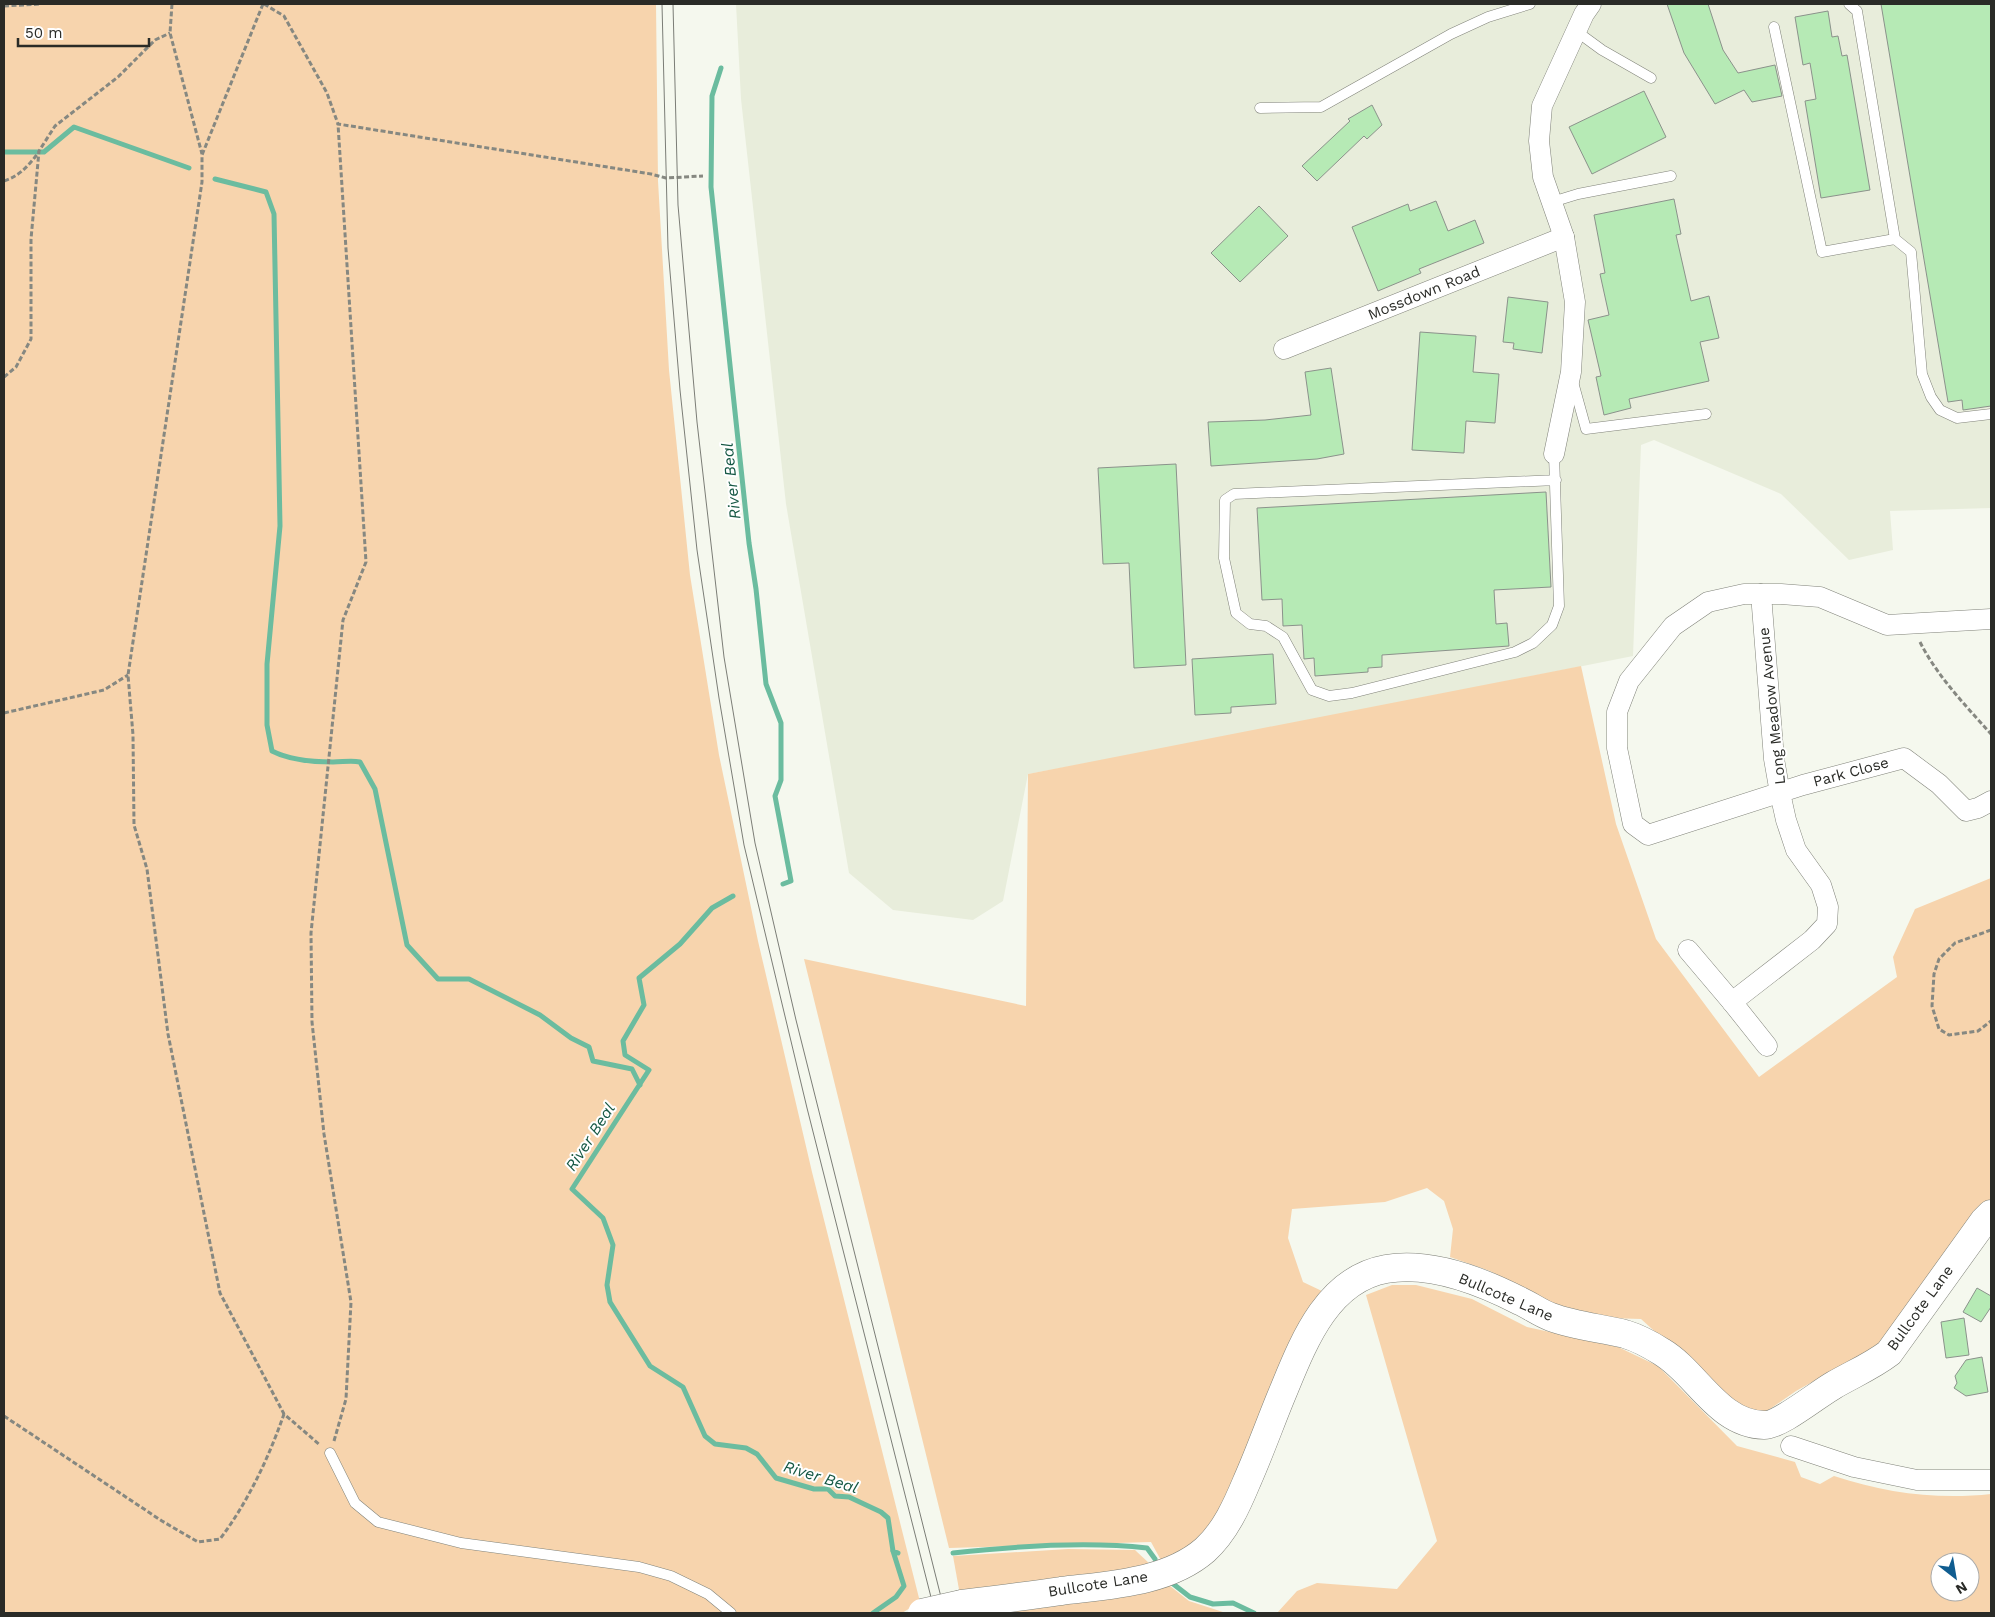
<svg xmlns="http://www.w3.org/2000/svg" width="1995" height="1617" font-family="'Work Sans',sans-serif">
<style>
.built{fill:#e8eddb}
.green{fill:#f7d4ad;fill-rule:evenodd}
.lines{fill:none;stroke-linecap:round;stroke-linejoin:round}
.stream{stroke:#6bbc9f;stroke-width:5}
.building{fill:#b6eab5;stroke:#8b928b}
.lane-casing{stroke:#81837a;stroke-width:11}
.street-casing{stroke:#81837a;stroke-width:21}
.secondary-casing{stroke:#81837a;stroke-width:29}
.path{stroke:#868881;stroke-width:3;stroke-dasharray:5 2.5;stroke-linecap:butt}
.lane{stroke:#fff;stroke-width:10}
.street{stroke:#fff;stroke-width:20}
.secondary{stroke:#fff;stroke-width:28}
.tram{stroke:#7b7d76;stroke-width:1}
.secondary-bridge-casing{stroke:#81837a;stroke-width:29;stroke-linecap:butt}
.secondary-bridge{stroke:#fff;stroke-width:28}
.labels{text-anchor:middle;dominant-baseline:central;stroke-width:4;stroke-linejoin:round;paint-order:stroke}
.street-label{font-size:15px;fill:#2a2b27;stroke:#fff}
.water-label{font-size:16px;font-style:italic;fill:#165844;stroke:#fff}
</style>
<rect width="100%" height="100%" fill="#f5f8ee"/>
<polygon class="built" points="736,4 1991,4 1991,508 1890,511 1893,550 1849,560 1781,494 1654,440 1641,445 1633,656 1202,742 1028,774 1003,901 973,920 893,910 849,873 786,504 741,99"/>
<g class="green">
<polygon points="4,4 656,4 658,181 669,370 690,575 719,755 758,941 812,1172 920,1602 902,1613 4,1613"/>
<polygon points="1581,666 1616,824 1656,939 1759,1077 1897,977 1893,957 1915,909 1991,878 1991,1203 1880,1344 1796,1391 1764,1413 1748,1412 1734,1403 1641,1319 1576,1317 1490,1271 1450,1257 1453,1229 1444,1201 1427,1188 1385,1202 1292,1209 1288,1238 1303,1282 1324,1292 1211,1531 1163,1564 1151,1542 949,1548 804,959 1026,1006 1028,774"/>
<path d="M1392 1285H1416L1472 1299 1527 1327 1618 1347 1658 1366 1737 1446 1795 1462 1801 1477 1820 1484 1834 1476C1885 1493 1938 1500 1991 1494V1613H1277L1297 1591 1317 1583 1397 1589 1437 1541 1366 1295ZM1940 1562H1970V1592H1940Z"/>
<polygon points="1068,1549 1135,1550 1151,1565 960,1595 953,1556"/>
<polygon points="1165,1582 1189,1601 1226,1613 990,1613"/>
</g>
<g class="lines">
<g class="stream">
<polyline points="721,68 712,96 711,187 749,543 756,589 766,684 781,723 781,780 775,796 791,881 783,884"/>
<polyline points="4,152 44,152 74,127 189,168"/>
<path d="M215 179 266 192 274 214 280 526 267 664V725L272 751C289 760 313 762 333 762 343 762 351 760 360 762L375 789 407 945 438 979H469L540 1015 571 1038 589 1047 593 1061 632 1069 640 1085"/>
<polyline points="733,896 712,908 680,944 639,978 644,1005 623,1041 625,1055 649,1070 572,1189 603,1218 613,1245 607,1285 610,1302 650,1366 683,1387 705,1436 715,1444 746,1448 757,1454 776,1478 814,1489 828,1489 835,1496 849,1497 881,1512 888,1518 893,1551 898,1553"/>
<path d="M953 1553C1016 1546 1084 1541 1147 1548L1155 1559"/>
<polyline points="1172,1583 1190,1597 1213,1604 1233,1603 1254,1613"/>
<polyline points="873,1613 896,1597 904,1586 893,1551"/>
</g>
</g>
<g class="building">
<polygon points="1667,4 1708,4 1723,50 1738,73 1775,65 1782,96 1752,102 1744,90 1715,104 1684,53"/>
<polygon points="1881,4 1991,4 1991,406 1963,410 1962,400 1948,402"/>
<polygon points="1828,11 1832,37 1838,36 1842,56 1847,55 1870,190 1821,198 1805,101 1816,99 1810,63 1803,65 1795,17"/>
<polygon points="1644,91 1666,137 1592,174 1569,127"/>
<polygon points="1372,105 1382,125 1367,139 1364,136 1317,181 1302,166 1350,121 1348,119"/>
<polygon points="1674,199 1681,234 1676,235 1691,301 1709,296 1719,338 1700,342 1709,381 1629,399 1631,408 1604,415 1596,377 1601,376 1588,320 1609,315 1600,274 1605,273 1594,215"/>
<polygon points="1436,201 1448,231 1475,220 1484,243 1419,269 1421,273 1378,291 1352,227 1408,204 1410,211"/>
<polygon points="1259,206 1288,236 1240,282 1211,253"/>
<polygon points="1508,297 1548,302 1542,353 1513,349 1514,343 1503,342"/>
<polygon points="1420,332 1476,336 1473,372 1499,374 1495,423 1466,421 1464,453 1412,450"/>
<polygon points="1331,368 1344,454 1317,459 1211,466 1208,422 1265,420 1311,415 1305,372"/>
<polygon points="1176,464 1186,665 1134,668 1129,563 1103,564 1098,468"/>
<polygon points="1546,492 1551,587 1494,590 1496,624 1507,623 1509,646 1382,655 1382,667 1368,668 1368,672 1315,676 1314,658 1304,659 1302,625 1283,626 1282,599 1262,600 1257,508"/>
<polygon points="1273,654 1276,704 1231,707 1231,713 1195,715 1192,659"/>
<polygon points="1977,1288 1991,1296 1991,1307 1981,1322 1963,1312"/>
<polygon points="1964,1318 1969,1355 1946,1358 1941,1322"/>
<polygon points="1982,1357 1988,1392 1966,1396 1954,1388 1957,1383 1955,1376 1966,1360"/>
</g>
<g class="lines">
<g class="lane-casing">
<g id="lane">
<polyline points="1849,4 1857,11 1895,239 1911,252 1922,374 1931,397 1940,410 1957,418 1991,414"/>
<polyline points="1774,27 1822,252 1895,239"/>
<polyline points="1576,31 1602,50 1651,78"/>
<polyline points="1260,108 1321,107 1451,34 1488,17 1530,4"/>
<polyline points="1552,202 1578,194 1671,176"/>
<polyline points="1573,382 1586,429 1706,414"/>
<polyline points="1554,454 1559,606 1552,625 1533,643 1515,652 1352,693 1329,696 1312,690 1283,637 1266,626 1250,624 1236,613 1224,558 1225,500 1234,494 1556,480"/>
<polyline points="330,1453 355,1503 378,1522 461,1543 639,1567 671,1576 708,1594 731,1613"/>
</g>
</g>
<g class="street-casing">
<g id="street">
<polyline points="1284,349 1564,237"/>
<polyline points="1554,454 1571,372 1575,302 1564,237 1543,177 1539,141 1542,106 1584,14 1591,4"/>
<polyline points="1991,619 1887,625 1820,597 1781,594 1744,594 1708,602 1673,626 1629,681 1617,712 1617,748 1633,824 1648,835 1803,785 1904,758 1939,784 1966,811 1978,808 1991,801"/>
<polyline points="1688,950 1732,1002 1767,1046"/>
<polyline points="1732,1002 1812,940 1827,924 1828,907 1821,885 1796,850 1786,820 1780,793 1774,759 1761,594"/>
<polyline points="1791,1446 1854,1467 1917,1480 1991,1480"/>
</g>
</g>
<g class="secondary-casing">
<path id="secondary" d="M962 1604C995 1600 1028 1596 1061 1591 1108 1585 1167 1583 1205 1550 1225 1532 1237 1505 1247 1481 1259 1454 1269 1426 1280 1399 1301 1349 1324 1280 1386 1269 1431 1261 1481 1281 1520 1301 1531 1306 1540 1313 1551 1317 1575 1326 1601 1328 1625 1334 1638 1338 1651 1345 1662 1352 1697 1373 1718 1424 1764 1425 1779 1426 1818 1394 1834 1385 1853 1374 1872 1366 1889 1353L1984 1221 1991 1214"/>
</g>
<g class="path">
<polyline points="172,4 170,33 202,154"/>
<polyline points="263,4 202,155 202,182 128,675 133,735 134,825 147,869 168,1034 220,1293 284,1414 320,1445"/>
<polyline points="264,4 284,16 327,93 338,124 651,174 666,178 703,176"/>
<polyline points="4,6 41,4"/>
<path d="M4 181C20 176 29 165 39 152"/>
<polyline points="4,377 16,367 31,339 31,239 39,151 55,126 118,77 155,40 170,33"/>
<path d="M1920 642C1937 676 1966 706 1991 734"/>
<polyline points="4,713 104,690 128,675"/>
<polyline points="1991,930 1955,943 1939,959 1934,974 1932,1006 1939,1029 1949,1035 1978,1031 1991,1021"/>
<path d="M4 1416 162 1521 198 1542 220 1539C248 1502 269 1457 284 1414"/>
<polyline points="334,1441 346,1399 351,1302 324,1134 312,1022 311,933 343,620 366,562 338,124"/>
</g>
<use href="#lane" class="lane"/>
<use href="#street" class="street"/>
<use href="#secondary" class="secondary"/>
<g class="tram">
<polyline points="662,4 668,248 680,390 697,550 719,698 744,845 807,1108 935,1613"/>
<polyline points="673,4 678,205 697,422 724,657 755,843 796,1020 945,1613"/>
</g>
<g class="secondary-bridge-casing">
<polyline id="secondary-bridge" points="922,1613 962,1604"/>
</g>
<use href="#secondary-bridge" class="secondary-bridge"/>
</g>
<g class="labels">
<g class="street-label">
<text transform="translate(1424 293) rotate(-22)">Mossdown Road</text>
<text transform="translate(1772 706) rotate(-96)">Long Meadow Avenue</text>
<text transform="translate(1851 772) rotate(-15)">Park Close</text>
<text transform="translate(1506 1297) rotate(23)">Bullcote Lane</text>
<text transform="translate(1920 1308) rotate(-54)">Bullcote Lane</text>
<text transform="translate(1098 1584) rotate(-9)">Bullcote Lane</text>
</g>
<g class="water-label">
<text transform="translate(731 481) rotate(-96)">River Beal</text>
<text transform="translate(590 1137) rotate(-57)">River Beal</text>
<text transform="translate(821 1477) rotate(17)">River Beal</text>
</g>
</g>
<rect width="1995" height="1617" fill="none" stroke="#2a2b27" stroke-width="10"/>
<g transform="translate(1955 1577) rotate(149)"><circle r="24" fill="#ffffff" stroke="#aaaaa9"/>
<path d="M0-4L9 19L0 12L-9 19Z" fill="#105d90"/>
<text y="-8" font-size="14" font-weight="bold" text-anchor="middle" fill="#2a2b27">N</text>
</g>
<path d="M18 38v8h131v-8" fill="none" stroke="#2a2b27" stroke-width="2.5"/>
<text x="25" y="38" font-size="15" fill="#2a2b27" stroke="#ffffff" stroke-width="4" paint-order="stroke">50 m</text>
</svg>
